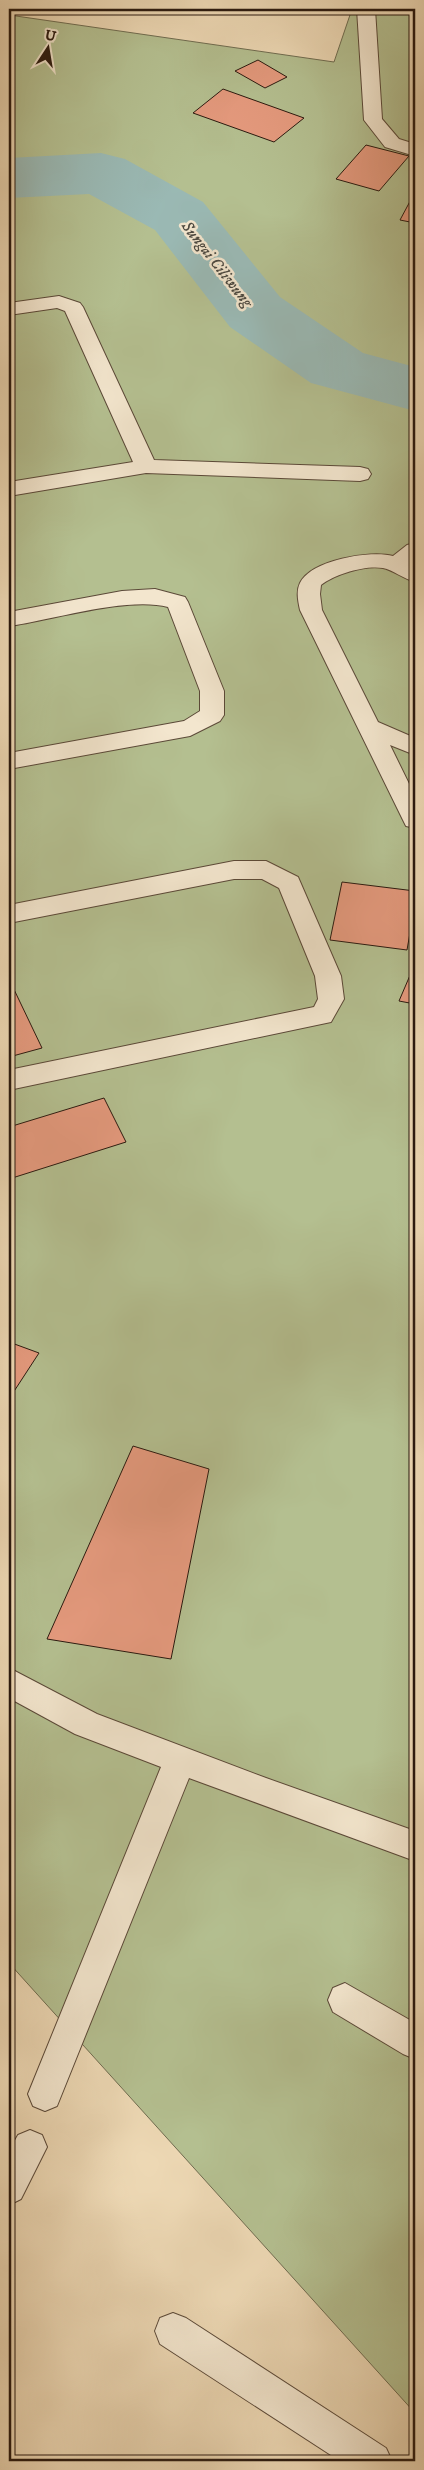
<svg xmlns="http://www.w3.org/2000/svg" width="424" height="2470" font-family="'IM FELL DW Pica',serif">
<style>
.green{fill:#b4bf90;stroke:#6f6c50}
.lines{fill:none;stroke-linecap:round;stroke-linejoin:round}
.river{fill:#9ab9b4;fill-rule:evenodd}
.building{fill:#e59a7e;stroke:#2a190f}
.minor-casing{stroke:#5b4938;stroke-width:2}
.minor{fill:#f3e6ce;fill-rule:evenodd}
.labels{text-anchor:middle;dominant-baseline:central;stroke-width:5;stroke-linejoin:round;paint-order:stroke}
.far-water-label{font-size:16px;font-style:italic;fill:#4c4941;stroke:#f3e6ce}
</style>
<rect width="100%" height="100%" fill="#edd8b4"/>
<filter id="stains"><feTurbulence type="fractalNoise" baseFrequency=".004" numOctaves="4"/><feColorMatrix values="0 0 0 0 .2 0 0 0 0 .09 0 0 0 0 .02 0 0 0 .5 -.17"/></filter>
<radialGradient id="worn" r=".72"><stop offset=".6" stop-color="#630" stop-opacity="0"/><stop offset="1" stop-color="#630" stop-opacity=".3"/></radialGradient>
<polygon class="green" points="352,9 415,9 415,2413 9,1963 9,15 334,62"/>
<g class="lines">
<polygon class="river" points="101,153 125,159 203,202 280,297 363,353 415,367 415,411 311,383 230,327 155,230 89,194 9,198 9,158"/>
</g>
<g class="building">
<polygon points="258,60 287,77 265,88 235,71"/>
<polygon points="223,89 304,118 274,142 193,113"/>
<polygon points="366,145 409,156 379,191 336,179"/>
<polygon points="415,192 415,223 400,220"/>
<polygon points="342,882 415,891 415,904 407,950 330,940"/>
<polygon points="411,973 415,974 415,1004 399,1001"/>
<polygon points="9,979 42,1048 9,1057"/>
<polygon points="104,1098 126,1142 9,1179 9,1127"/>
<polygon points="9,1342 39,1353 9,1399"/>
<polygon points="133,1446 209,1469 171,1659 47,1639"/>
</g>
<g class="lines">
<g class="minor-casing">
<g id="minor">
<polygon points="357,9 375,9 382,119 399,139 415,144 415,156 385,147 364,120"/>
<polygon points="59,296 80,303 83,307 154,460 360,467 368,469 371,474 368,479 360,481 146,473 9,496 9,482 133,462 65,311 57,308 9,315 9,303"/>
<path d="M415 543V561L411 564 415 566V582C404 579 393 570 383 568 365 565 335 574 321 585L320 594 322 610 378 722 415 738V755L390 745 415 796V828L406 826 403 820 300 610C298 601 296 591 300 583 311 560 370 550 393 556L407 545Z"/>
<path d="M155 589 185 597 188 602 224 691V715L220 721 190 736 9 769V753L184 721 200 711V691L168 607C128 596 52 620 9 626V612L122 591Z"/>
<polygon points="234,861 266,861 298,877 341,976 344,999 331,1022 9,1090 9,1070 314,1007 318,999 315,976 279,888 262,879 234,879 9,923 9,905"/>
<polygon points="9,1668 97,1714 266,1778 415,1831 415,1861 189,1778 57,2106 45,2111 33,2106 28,2094 161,1767 75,1734 9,1698"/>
<polygon points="345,1983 415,2023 415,2059 403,2054 333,2012 328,2000 333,1988"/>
<polygon points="30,2130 42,2135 47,2147 21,2199 9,2205 9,2151 18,2135"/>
<polygon points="173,2313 186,2318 386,2448 392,2461 340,2461 160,2344 155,2331 160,2318"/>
</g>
</g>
<use href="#minor" class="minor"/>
</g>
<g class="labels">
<g class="far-water-label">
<text transform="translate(217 264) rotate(52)">Sungai Ciliwung</text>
</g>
</g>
<rect width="424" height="2470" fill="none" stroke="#edd8b4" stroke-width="30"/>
<rect x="10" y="10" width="404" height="2450" fill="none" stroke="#2a190f" stroke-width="2.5"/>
<rect x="15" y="15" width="394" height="2440" fill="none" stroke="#2a190f"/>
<g transform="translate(48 48) rotate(12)" stroke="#f3e6ce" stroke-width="4" paint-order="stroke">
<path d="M0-4L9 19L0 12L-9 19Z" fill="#2a190f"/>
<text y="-8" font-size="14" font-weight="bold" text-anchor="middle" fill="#2a190f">U</text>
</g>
<rect width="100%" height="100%" filter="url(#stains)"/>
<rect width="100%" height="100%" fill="url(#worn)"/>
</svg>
